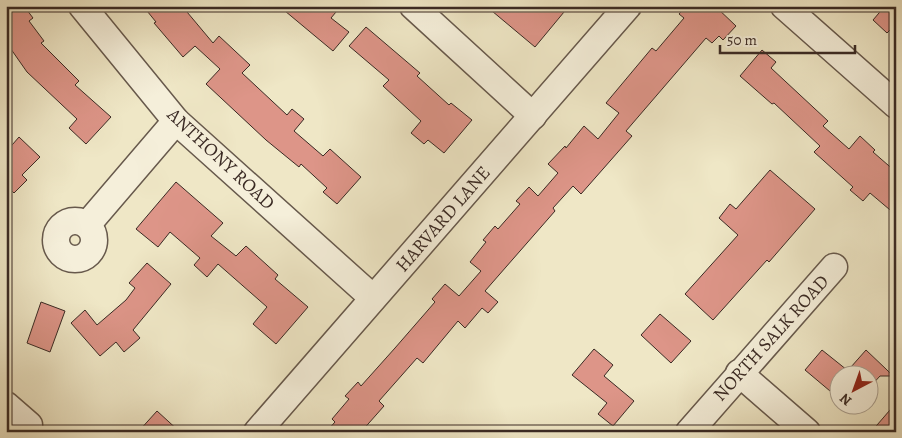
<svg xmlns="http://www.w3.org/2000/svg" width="902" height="438" font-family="Alegreya,serif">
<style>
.building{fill:#dd9588;stroke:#3a2a24}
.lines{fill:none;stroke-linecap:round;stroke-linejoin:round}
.minor-casing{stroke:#67594c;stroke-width:29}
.minor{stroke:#f5efda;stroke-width:26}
.labels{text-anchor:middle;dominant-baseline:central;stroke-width:4;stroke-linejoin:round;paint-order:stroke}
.street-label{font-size:19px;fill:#3a2a24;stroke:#f5efda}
</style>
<rect width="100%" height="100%" fill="#efe7c6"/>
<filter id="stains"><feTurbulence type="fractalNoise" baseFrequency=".004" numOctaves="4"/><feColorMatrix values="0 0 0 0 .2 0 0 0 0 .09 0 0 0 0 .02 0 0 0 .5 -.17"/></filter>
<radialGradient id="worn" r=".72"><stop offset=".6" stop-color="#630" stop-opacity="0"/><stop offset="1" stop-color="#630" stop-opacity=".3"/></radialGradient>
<g class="building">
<polygon points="18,6 24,6 33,18 29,21 44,41 41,43 79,81 75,85 111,117 86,144 69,128 77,119 27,72 6,42 6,15"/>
<polygon points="143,6 182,6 213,43 219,36 250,65 242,73 287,115 292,109 304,119 294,131 323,156 330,149 361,177 337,204 323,192 327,188 301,164 299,167 266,140 206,84 220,69 195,46 183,57 154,23 156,22"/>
<polygon points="279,6 341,6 331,18 349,32 333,51"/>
<polygon points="486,6 569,6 535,47"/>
<polygon points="686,6 715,6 736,26 723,40 719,36 712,43 706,38 626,131 632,136 603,169 581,194 573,186 553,208 555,211 485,291 498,302 488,313 482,308 465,328 458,321 423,363 417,358 379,401 384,406 361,432 326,432 335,422 332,419 349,399 345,396 358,382 361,386 395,348 435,302 432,299 445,284 459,296 481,271 470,262 486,242 483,240 495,226 498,229 520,204 516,201 529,187 538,196 558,173 548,164 565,146 566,148 584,126 598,139 619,113 606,103 652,48 656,51 684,18 679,14"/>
<polygon points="885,6 896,6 896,24 887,33 873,20"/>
<polygon points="366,27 420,73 417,76 449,105 451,103 472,120 444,153 428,140 424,144 411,133 421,121 383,86 389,80 349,46"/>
<polygon points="762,50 776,62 771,68 828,121 823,126 849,149 860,136 875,150 873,152 896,172 896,215 870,193 863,201 850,190 853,187 814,152 820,146 774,103 772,104 740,76"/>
<polygon points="19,137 40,157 22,175 27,180 14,193 10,189 6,193 6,152"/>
<polygon points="770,170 815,209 769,262 767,260 713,320 685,294 738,235 719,218 730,204 736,209"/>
<polygon points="176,182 223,223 211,236 236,256 246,246 278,275 275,279 308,307 276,344 253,324 267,307 218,264 207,277 194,265 200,258 170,232 158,247 136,229"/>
<polygon points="147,263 171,284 133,330 140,338 124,352 116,342 100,356 71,323 85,310 97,325 126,300 135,288 129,283"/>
<polygon points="41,302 65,311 50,352 27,343"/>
<polygon points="660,314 691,341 671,363 641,335"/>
<polygon points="594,349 613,365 604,376 634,401 613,426 598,414 607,403 572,375"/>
<polygon points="822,350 847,370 840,376 840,379 830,391 805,370"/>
<polygon points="866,350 886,369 893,376 880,376 870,387 870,376 843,376"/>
<polygon points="896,403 896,432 871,432"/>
<polygon points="157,411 180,432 138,432"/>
</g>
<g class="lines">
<g class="minor-casing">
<g id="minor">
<polyline points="82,6 176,121 373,298"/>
<polyline points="413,6 533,116"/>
<polyline points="784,6 896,105"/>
<circle cx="75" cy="240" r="19"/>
<polyline points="87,225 176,121"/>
<polyline points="739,373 807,432"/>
<polyline points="6,405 29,425 29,432"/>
<polyline points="257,432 628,6"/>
<polyline points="689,432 834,267"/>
</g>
</g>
<use href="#minor" class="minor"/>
</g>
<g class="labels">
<g class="street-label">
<text transform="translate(221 159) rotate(43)">ANTHONY ROAD</text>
<text transform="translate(443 219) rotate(-49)">HARVARD LANE</text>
<text transform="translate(771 338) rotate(-48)">NORTH SALK ROAD</text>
</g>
</g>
<rect width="902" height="438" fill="none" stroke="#efe7c6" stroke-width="25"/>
<rect x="8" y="8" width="887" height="423" fill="none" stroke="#3a2a24" stroke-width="2.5"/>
<rect x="12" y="12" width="877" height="413" fill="none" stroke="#3a2a24"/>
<g transform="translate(854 390) rotate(221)"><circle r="24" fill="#f5efda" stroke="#aaa091"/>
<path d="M0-4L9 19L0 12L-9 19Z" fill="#8f2418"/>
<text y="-8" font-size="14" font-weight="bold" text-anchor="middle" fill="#3a2a24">N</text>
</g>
<path d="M720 45v8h135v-8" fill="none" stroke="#3a2a24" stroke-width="2.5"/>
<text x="727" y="45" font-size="15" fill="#3a2a24" stroke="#f5efda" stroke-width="4" paint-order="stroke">50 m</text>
<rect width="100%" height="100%" filter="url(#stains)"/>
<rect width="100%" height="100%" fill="url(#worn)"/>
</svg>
